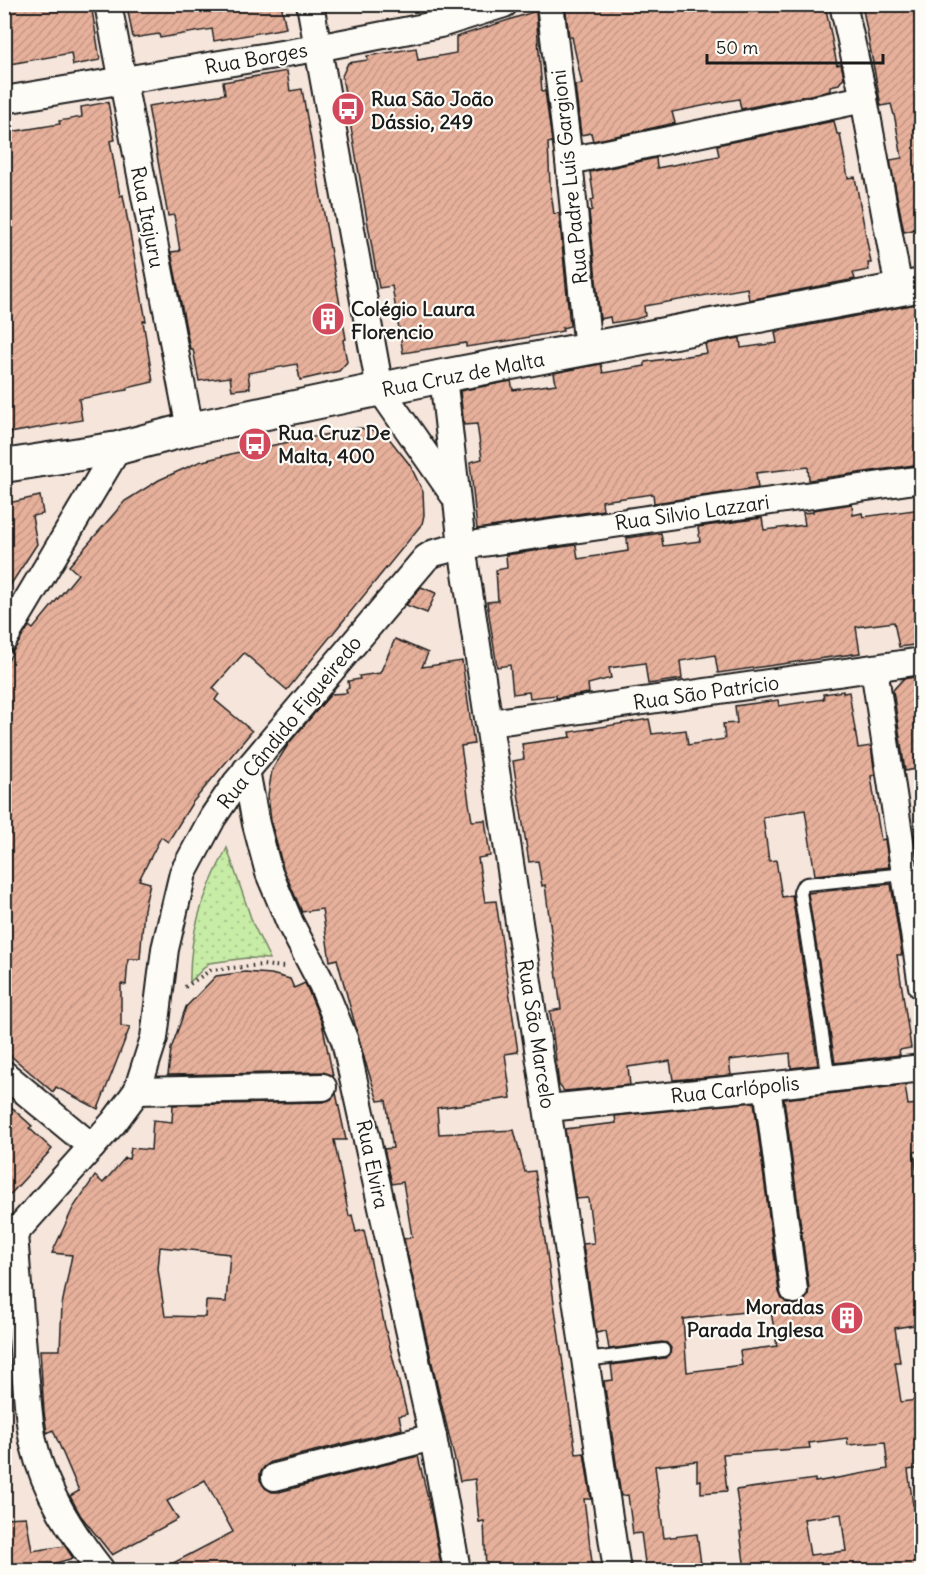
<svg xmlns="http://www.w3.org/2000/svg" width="926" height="1575" font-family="Delius,sans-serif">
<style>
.park{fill:url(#park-dots);stroke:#728461;stroke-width:1.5}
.building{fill:url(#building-hatch);stroke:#1c1c1c;stroke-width:1.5;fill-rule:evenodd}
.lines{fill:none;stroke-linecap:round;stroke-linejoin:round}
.service-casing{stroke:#1c1c1c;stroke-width:16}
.minor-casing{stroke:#1c1c1c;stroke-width:30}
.tertiary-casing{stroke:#1c1c1c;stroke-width:36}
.path{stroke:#1c1c1c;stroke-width:4;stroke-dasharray:1.5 4.5;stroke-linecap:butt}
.service{stroke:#fdfcf7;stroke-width:12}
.minor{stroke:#fdfcf7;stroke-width:26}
.tertiary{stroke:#fdfcf7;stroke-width:32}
.labels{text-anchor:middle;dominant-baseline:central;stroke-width:4.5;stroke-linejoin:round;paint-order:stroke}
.street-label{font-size:20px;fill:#1c1c1c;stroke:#fdfcf7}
.poi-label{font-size:20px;font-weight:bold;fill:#1c1c1c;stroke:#fdfcf7;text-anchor:start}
</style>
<defs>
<pattern id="park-dots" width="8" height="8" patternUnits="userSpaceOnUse" patternTransform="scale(1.5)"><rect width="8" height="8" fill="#c7eca6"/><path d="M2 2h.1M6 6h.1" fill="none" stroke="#aaca8e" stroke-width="1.8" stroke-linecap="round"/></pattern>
<pattern id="building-hatch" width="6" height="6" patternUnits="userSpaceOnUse" patternTransform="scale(1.5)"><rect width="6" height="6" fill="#e6b09b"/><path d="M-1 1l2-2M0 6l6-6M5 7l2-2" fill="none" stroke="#c59785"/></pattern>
</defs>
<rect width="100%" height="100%" fill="#f6e5db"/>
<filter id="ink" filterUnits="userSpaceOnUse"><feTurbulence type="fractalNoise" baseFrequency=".0167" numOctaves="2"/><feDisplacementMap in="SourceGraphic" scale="12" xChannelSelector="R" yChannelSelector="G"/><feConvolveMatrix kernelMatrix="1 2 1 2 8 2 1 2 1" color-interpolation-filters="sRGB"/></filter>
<g filter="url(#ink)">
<path class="park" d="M227 848 253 924 270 959 247 958 209 963 190 982C189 931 204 893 227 848Z"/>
<g class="building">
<polygon points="4,4 91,4 100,60 73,65 71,53 4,65"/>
<polygon points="138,4 281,4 286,28 214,41 212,29 160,38 159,34 133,38 127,6"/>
<polygon points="565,4 825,4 837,65 841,64 844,77 839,84 830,86 830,91 741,109 739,99 727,101 672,112 675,123 593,141 591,133 581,135 575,85 582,84 572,37 569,37"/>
<polygon points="862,4 917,4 921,35 921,228 904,232 890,160 902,158 895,119 891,104 881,106"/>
<polygon points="536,11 542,92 545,91 552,142 548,143 550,185 554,214 559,213 570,326 562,328 563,331 513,340 466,347 466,343 403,353 392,286 379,288 342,76 348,63 368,60 367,56 416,48 418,60 456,53 456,37"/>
<polygon points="287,71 290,91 302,89 346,339 343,340 347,362 339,371 300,380 297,364 248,373 250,388 232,390 230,377 199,381 193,349 190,349 171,252 180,251 174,215 168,216 148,106 225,94 223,82"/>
<polygon points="108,102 115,140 110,141 120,196 123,195 146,321 143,321 153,382 127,388 127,390 79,399 82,420 4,434 4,133 60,124 59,121 82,117 81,107"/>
<polygon points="834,121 837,134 840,134 848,178 855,177 871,263 868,263 869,270 853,273 855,279 749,300 747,288 644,306 645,316 636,319 611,323 610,317 600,319 589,211 592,210 591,200 594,199 590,172 656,158 657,168 704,159 719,156 717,145"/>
<polygon points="921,303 921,464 809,480 808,467 756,473 758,488 654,503 653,494 602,501 603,510 477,529 470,462 482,459 477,424 464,425 460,391 511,381 513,390 556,384 554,373 601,364 603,373 645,366 645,362 707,353 705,344 740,338 741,348 777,343 775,332"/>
<polygon points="358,428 370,429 388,437 410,465 423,492 424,515 422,524 287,690 244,653 213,688 219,694 215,700 252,731 192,803 168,842 161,837 139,880 150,883 144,909 140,959 128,959 126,985 121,984 121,1026 130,1027 98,1109 56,1087 53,1092 4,1050 4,669 13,651 29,626 33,629 78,574 69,566 125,501 159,480 199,462 235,453"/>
<polygon points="40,496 43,514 32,516 37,544 4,595 4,504"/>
<polygon points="852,504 853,515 862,513 863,517 921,509 921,644 899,647 894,622 856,627 860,653 718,673 715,655 680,661 682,679 648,684 645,663 609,668 611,678 588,684 589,693 556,698 556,695 530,698 529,692 513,694 510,665 497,667 487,602 498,601 496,570 507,568 506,555 576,545 578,559 628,551 627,538 661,533 663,546 700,541 698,527 762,518 764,530 805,525 803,513 813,512 813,510"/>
<polygon points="421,587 436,593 427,613 406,605"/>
<polygon points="395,639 428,653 422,667 462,661 474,744 461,746 469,803 472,821 485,820 490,856 478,858 485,902 496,901 518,1052 505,1054 511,1098 437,1108 439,1134 514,1130 525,1172 535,1171 576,1454 584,1453 591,1499 584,1499 593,1570 486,1570 484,1521 479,1522 475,1479 460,1481 439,1394 404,1239 412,1237 403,1182 392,1184 384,1149 393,1148 386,1100 378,1101 365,1061 337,959 330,961 322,909 302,912 283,868 271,821 268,795 272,770 289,743 331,694 347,693 346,689 349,688 348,681 360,679 359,676 380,673"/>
<polygon points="921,676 921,768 905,771 893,690 903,679"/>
<polygon points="843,691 843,693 849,692 858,748 871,746 875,775 871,776 876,809 881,840 885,839 889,867 815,875 805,810 763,817 769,861 776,860 782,897 792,895 818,1065 791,1068 790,1053 729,1060 731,1075 673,1080 670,1061 628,1067 630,1085 564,1091 559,1085 550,1011 561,1009 545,885 542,886 538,861 529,862 513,761 524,759 522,744 571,737 570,732 649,719 652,734 686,730 688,745 725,739 723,724 737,723 735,706 778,700 779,706 824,699 823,694"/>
<polygon points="921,834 921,882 914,835"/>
<polygon points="891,884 902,955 897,955 911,1048 899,1050 900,1055 835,1063 808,893"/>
<polygon points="245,972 271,974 290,979 294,988 305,983 322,1023 333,1076 323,1072 168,1075 171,1049 186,1007 216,976"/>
<path d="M905 1085 908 1105 919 1104 921 1117V1151L914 1152 921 1203V1324L895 1328 900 1362H895L901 1402 917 1400 919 1414 921 1413V1468L908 1470 913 1505 921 1504V1570H745L740 1532 742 1531 736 1490 815 1479V1482L888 1469 885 1442 848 1445 847 1438 809 1443 810 1448 723 1454 727 1491 701 1493V1480L697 1481V1461L655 1466 664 1538 697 1534 701 1564 646 1570 641 1533 633 1534 628 1495 621 1496 604 1381 613 1380 611 1365 665 1358 670 1354 671 1348 667 1343 662 1342 609 1349 606 1331 596 1333 583 1244 594 1243 588 1198 576 1199 565 1129 616 1123 615 1116 754 1102 779 1292 782 1299 788 1304 797 1305 803 1302 808 1296 809 1288 784 1099ZM754 1311V1313L771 1312 777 1346 740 1351 742 1365 687 1372 683 1319ZM841 1514 846 1551 810 1555 804 1519Z"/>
<path d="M336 1093 346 1140H334L349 1216 352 1215 356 1232 364 1230 385 1327 407 1414 399 1416 402 1429 271 1462 264 1467 260 1473V1480L265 1488 272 1492H279L418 1456 432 1516 442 1570H160L233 1532 205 1480 167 1501 178 1519 112 1555 81 1516 70 1496 79 1491 53 1430 47 1433 44 1412 40 1350H60L62 1305 72 1255 52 1253 73 1208 95 1176 103 1183 125 1158 129 1159 131 1148 151 1150 153 1120 172 1122 173 1105 323 1102 331 1099ZM160 1247 230 1254 226 1302 206 1301 205 1317 165 1316 158 1269Z"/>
<polygon points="4,1101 32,1126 29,1128 52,1149 4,1201"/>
<polygon points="26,1517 32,1551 65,1546 73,1558 33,1570 4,1570 4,1518"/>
</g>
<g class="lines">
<g class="service-casing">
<g id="service">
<polyline points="829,1079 800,892 802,887 806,884 905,874"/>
<polyline points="586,1360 663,1350"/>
</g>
</g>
<g class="minor-casing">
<g id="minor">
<polyline points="108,4 190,429"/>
<polyline points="310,4 380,389 453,494"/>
<polyline points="550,4 569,161 588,350"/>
<polyline points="843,4 864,99 899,289"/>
<polyline points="4,100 317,48 440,24 504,4"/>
<polyline points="569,161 864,99"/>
<polyline points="443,376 462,546 617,1570"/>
<polyline points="4,639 118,448"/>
<polyline points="874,668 922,986"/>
<polyline points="490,723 922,661"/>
<polyline points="246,770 256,824 269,873 290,923 322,984 345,1041 433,1437 457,1570"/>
<polyline points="4,1074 92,1147"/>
<polyline points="767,1086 794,1290"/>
<polyline points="137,1091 323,1087"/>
<polyline points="548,1108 767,1086 922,1068"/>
<path d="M14 1234C18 1283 21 1333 26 1381 28 1403 29 1425 34 1445 45 1492 72 1533 101 1570"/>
<polyline points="4,1245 114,1122 137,1091 154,1038 165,949 183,873 213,817 236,783 426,558 434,553 462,546 922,479"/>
<polyline points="275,1477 433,1437"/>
</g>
</g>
<g class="tertiary-casing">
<polyline id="tertiary" points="4,466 118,448 190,429 443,376 922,285"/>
</g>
<polyline class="path" points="185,987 211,970 262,965 286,967"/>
<use href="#service" class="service"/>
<use href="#minor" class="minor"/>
<use href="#tertiary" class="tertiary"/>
</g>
</g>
<defs>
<g id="bus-disc" transform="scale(1.725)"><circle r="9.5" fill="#d1495b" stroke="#fdfcf7"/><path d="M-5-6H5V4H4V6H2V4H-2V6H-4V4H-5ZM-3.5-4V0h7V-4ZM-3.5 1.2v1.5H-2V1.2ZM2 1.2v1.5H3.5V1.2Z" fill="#fff"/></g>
<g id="building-disc" transform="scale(1.725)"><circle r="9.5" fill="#d1495b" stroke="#fdfcf7"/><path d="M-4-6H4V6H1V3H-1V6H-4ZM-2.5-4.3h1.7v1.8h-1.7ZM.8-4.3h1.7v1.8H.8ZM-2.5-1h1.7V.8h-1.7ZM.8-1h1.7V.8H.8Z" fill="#fff"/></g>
</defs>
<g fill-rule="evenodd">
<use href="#bus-disc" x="348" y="109"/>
<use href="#building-disc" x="328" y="319"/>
<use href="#bus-disc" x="255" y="444"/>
<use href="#building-disc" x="847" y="1318"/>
</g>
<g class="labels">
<g class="street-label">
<text transform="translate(256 58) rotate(-10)">Rua Borges</text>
<text transform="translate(569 177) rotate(-96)">Rua Padre Luís Gargioni</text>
<text transform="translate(148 217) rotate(79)">Rua Itajuru</text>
<text transform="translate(463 374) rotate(-11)">Rua Cruz de Malta</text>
<text transform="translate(692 512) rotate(-8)">Rua Silvio Lazzari</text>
<text transform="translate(706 692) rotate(-8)">Rua São Patrício</text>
<text transform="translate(289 722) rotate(-51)">Rua Cândido Figueiredo</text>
<text transform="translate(537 1034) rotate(81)">Rua São Marcelo</text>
<text transform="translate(735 1089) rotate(-6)">Rua Carlópolis</text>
<text transform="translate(373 1164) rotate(78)">Rua Elvira</text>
</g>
<g class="poi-label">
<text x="371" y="98">Rua São João<tspan x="371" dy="23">Dássio, 249</tspan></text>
<text x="351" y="308">Colégio Laura<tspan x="351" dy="23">Florencio</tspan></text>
<text x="278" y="432">Rua Cruz De<tspan x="278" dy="23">Malta, 400</tspan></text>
<text x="824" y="1306" text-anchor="end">Moradas<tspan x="824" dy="23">Parada Inglesa</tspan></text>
</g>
</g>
<rect width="926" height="1575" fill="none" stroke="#fdfcf7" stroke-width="24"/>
<rect x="12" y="12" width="902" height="1551" fill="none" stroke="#1c1c1c" stroke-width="2" filter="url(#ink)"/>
<path d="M707 54v9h176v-9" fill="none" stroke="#1c1c1c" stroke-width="3"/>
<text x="716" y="54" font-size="18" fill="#1c1c1c" stroke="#fdfcf7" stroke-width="4.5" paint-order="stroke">50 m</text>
</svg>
